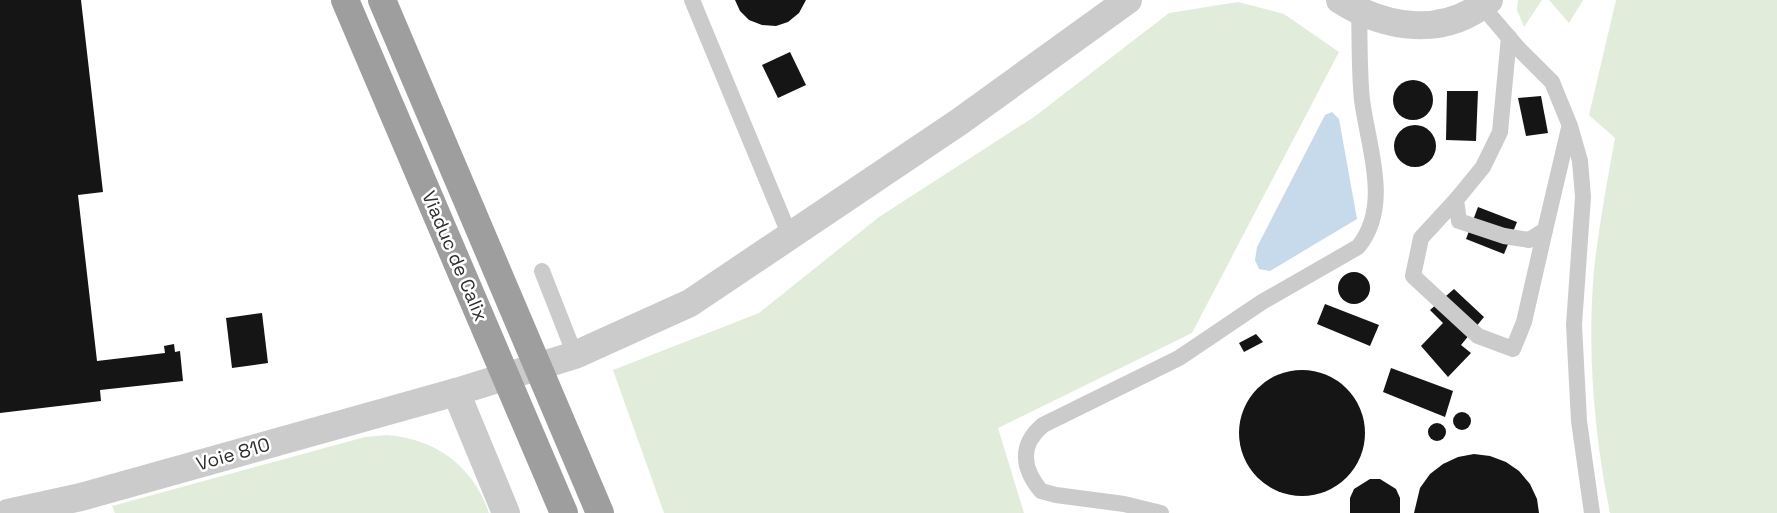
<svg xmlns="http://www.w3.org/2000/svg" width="1777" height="513" font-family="'Space Grotesk',sans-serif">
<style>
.green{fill:#e2ecdb}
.water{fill:#c7daec}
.building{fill:#151515}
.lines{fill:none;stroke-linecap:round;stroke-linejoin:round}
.service{stroke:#cbcbcb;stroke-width:16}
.minor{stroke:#cbcbcb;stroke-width:28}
.tertiary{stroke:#cbcbcb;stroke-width:28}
.trunk{stroke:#9e9e9e;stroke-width:28}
.labels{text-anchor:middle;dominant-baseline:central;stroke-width:5;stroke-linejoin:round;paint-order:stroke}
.street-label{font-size:19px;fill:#2e2e2e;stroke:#fff}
</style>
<rect width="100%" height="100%" fill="#fff"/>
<g class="green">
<polygon points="1518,0 1542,0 1524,27 1517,10"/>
<polygon points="1549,0 1583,0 1569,23"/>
<path d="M1616 0H1777V513H1610C1594 434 1587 351 1594 270 1599 225 1607 182 1615 138L1589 115Z"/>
<polygon points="1238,2 1284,14 1339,52 1192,333 998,428 1024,513 664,513 613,370 759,313 879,217 1034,117 1169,13"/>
<path d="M387 435C436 439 473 466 489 513H115L112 506 365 437Z"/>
</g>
<polygon class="water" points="1332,112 1339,119 1357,219 1270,271 1259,269 1255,260 1257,247 1325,115"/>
<g class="building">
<polygon points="0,0 81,0 103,192 78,195 97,361 165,353 164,346 174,344 175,352 180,351 183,381 100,390 101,401 0,413"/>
<polygon points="735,0 806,0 799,13 788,22 776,26 762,25 749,20 740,11"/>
<polygon points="790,52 806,85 778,98 762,65"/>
<circle cx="1413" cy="100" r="20"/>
<polygon points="1447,91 1478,91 1476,141 1446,140"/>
<polygon points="1541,96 1548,133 1526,136 1518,98"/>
<circle cx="1415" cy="146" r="21"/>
<polygon points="1478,207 1517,222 1504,254 1466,239"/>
<circle cx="1354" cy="288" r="16"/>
<polygon points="1454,289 1484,317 1461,345 1471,353 1448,377 1421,346 1443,323 1430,310"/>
<polygon points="1325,304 1379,325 1370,346 1317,324"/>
<polygon points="262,313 268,363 232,368 226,318"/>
<polygon points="1256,334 1263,342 1244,352 1239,343"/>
<polygon points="1391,368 1453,391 1445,417 1383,392"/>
<circle cx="1302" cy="433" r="63"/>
<circle cx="1462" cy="421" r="9"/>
<circle cx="1437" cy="432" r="9"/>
<polygon points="1474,454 1490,456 1506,462 1519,471 1530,484 1537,499 1539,513 1414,513 1420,488 1430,474 1443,464 1458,457"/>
<polygon points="1370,479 1380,479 1396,489 1400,498 1400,513 1350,513 1350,498 1354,489"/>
</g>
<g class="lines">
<g class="service">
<polyline points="692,0 790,236"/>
<polyline points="1482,6 1517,47 1552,82 1570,126 1580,161 1583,197 1574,325 1579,421 1592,513"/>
<polyline points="1509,37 1500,132 1483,167 1456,200 1459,221 1504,236 1529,240 1545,230 1569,128"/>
<polyline points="1456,200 1421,238 1413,276 1478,336 1513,349 1524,322 1545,230"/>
<polyline points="542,271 575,355"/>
<path d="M1161 513 1124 504 1056 495 1041 491C1022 468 1019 445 1043 425L1179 358 1262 302 1358 247C1392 206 1368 147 1362 100 1359 71 1360 42 1359 12"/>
</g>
<polyline class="minor" points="8,513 81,497 456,392"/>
<g class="tertiary">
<path d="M1340 0C1386 29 1444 38 1489 0"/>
<polyline points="506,513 456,392 575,355 690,303 959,122 1128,0"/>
</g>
<g class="trunk">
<polyline points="345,0 564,513"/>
<polyline points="382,0 600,513"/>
</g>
</g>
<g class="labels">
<g class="street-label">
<text transform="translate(455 256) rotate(67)">Viaduc de Calix</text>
<text transform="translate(233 454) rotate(-16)">Voie 810</text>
</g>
</g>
</svg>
